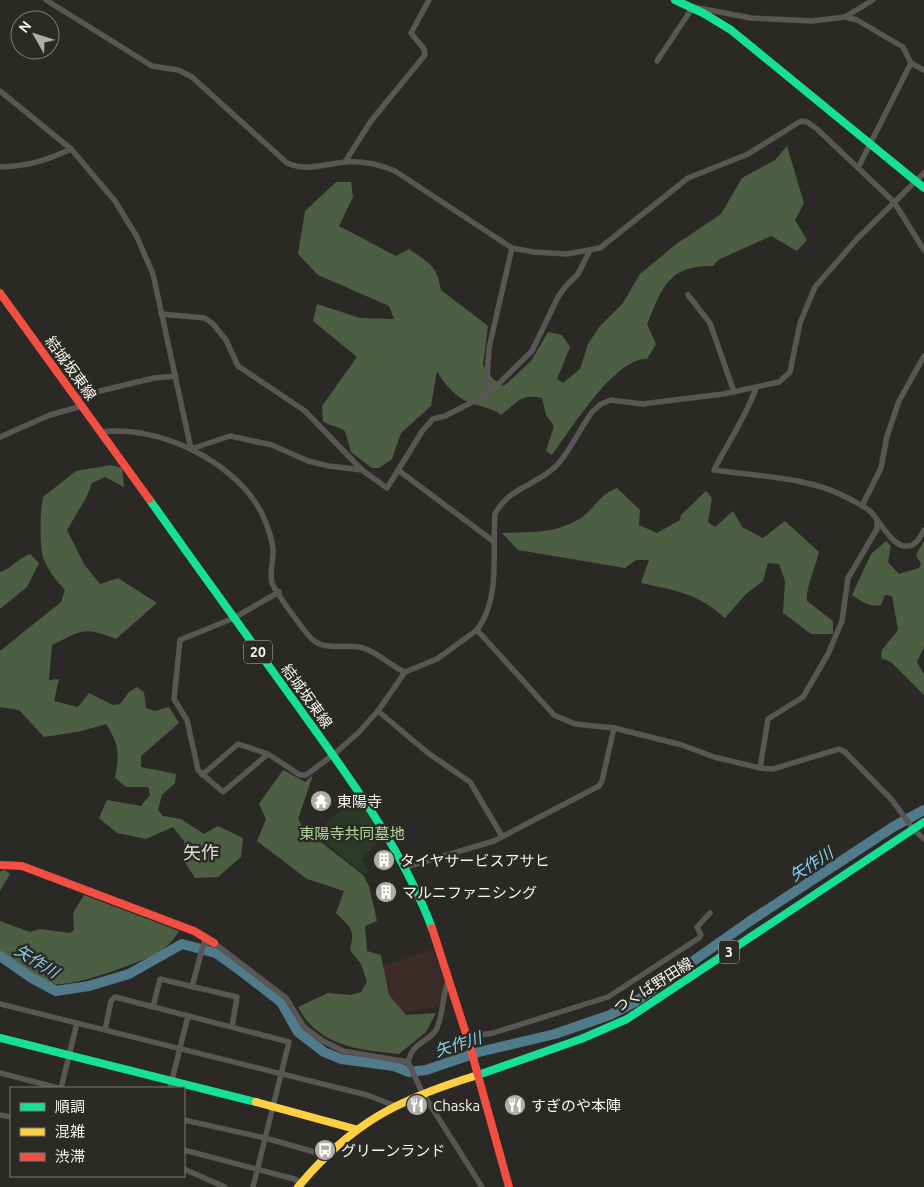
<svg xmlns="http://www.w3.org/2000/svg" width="924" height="1187" font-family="Ubuntu,'Noto Sans JP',sans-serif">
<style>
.commercial{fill:#3d2b2a}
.green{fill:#2d3927}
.forest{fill:#4d5f43}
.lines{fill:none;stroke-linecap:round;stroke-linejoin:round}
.river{stroke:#517a8b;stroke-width:10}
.street{stroke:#585756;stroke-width:5.5}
.fast{stroke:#16e098;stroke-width:8}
.slow{stroke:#ffcf43;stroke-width:8}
.jam{stroke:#f24e42;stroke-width:8}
.labels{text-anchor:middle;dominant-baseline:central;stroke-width:5;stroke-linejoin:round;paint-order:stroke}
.shield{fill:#2c2a24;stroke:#bab8b4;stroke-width:1}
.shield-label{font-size:14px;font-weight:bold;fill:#f7f5f1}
.street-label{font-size:15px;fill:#f7f5f1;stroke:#2c2a24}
.poi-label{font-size:15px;fill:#f7f5f1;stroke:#2c2a24;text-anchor:start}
.park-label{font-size:15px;fill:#b3d89e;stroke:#2c2a24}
.water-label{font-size:16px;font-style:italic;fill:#86d2f2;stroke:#2c2a24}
.quarter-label{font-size:18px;fill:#e1ddd6;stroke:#2c2a24}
</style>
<rect width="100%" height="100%" fill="#2a2926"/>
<polygon class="commercial" points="433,949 444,985 440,1006 391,1015 378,968"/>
<polygon class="green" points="358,798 385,839 378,842 361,860 368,871 365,874 313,833"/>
<g class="forest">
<path d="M787 146 804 203 795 220 807 240 797 251 771 236 718 260 713 266C667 266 663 287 647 324L656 344 647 359C614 358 571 430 552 455L546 451 554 426 546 415 542 398C520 393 517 403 501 415 490 406 476 407 464 400 453 394 443 382 437 371L431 406 401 433 392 459 379 468H372L351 452 345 431C338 426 329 426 323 421L322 406 357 357 313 321 317 304 360 318 394 319 389 306 318 275 298 254 305 211 336 182H351L353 197 339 226 396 256 409 249C429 263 437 265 441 290L488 326 483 365 493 379 504 386 531 361 548 332 562 335 570 347 557 379 563 383 580 369 588 344 599 327 623 303 640 274 675 245 721 214 742 178 775 160Z"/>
<path d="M111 465 122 468 124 487 105 477 92 483 86 498 67 530 84 564 100 584 118 578 157 603 116 639C84 626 82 630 52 645L49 680 59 679 54 701 78 707 89 693 113 705 120 704 129 692 137 687 144 692 146 708 155 711 169 707 179 723 141 756V767L176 774 175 783 162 795 158 810 163 816 181 819 204 834 218 826 243 838 241 857 218 877 195 878 186 864 184 841 173 827 146 839 117 833 99 818 107 800 141 806 150 795 148 787H126L115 778C119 753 120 746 106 724L82 731 44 737 19 710 0 707V651L61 602 65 590C57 581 49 572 44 560 39 547 40 512 43 497L76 471Z"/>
<path d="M617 488 640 510 639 525 657 533 680 520 681 515 706 491 712 498 708 522 715 527 733 511 742 527 763 538 785 521 819 552C816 566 805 590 807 601L833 621V634H811L783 613 785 581 779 564 768 563 763 581 746 594 725 618C697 593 677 591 641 583L649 560H636L625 568 518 550 502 533C532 532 555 534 581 518 595 508 599 495 617 488Z"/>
<path d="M886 541 891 546 888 562 899 574 919 568 921 564 916 555 924 541V647L917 662 924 674V695L891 662 881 658 882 650 898 630 892 596 885 595 881 605C870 608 861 601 852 595L871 554Z"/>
<path d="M30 554 39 563 27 587 0 609V572C13 568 18 558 30 554Z"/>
<path d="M283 770 305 782 313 775 298 819 303 828 363 875 369 886 377 921 365 926 367 951 381 955 389 995 406 1015 436 1013 426 1032 399 1054C359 1050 318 1046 298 1007L328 993 351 995 361 992 367 982 361 964 350 950C355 928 351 928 336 913L344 891 307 879 257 841 266 819 259 804Z"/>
<polygon points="5,870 10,874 0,891 0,871"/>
<path d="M84 895 179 931C174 940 166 948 157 953 139 963 74 987 54 984 42 982 12 962 0 954V921L30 932 40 929 70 933 74 930 73 913Z"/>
</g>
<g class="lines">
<polyline class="river" points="0,956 30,977 56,991 89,986 129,974 182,944 216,953 245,974 281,1002 298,1032 324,1052 341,1059 394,1066 409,1072 426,1070 479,1052 555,1034 610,1015 635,1002 750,921 893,827 924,810"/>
<g class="street">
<path d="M46 0 152 66 178 70 192 77 287 163C308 172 324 164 345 162 362 161 379 164 395 171L512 248 533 252 567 254 600 248 688 178 748 154 801 121 807 122 817 129 894 202 924 250"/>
<polyline points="845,17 873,0"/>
<polyline points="657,61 693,7 751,18 812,21 845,17 857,20 903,47 911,63 924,70"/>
<polyline points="0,91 71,149 115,201 137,237 153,274 191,449"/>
<polyline points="345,162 371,121 425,55 424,49 411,33 429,0"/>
<path d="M0 167C29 166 45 161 71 149"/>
<polyline points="858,168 911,63"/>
<polyline points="688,295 710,323 734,392"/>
<polyline points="161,314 205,318 213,324 226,340 238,366 305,411 362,470 387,488 423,430 433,419 445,416 488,394 532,351 558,297 565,287 578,274 589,252"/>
<path d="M756 388C746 417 728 442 714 470 757 476 809 477 848 498 855 502 865 506 871 512 879 520 892 546 905 546 915 547 920 538 924 530"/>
<polyline points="486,395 489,348 512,248"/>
<polyline points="75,397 154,378 176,376"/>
<path d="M100 432C158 424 238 462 263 516 267 525 272 539 273 549 274 559 269 573 272 583 274 590 306 634 312 639 326 652 346 643 363 648 378 652 390 666 405 672"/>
<polyline points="0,437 50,415 82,406"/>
<polyline points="191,449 230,436 272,445 308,461 329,466 362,470"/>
<polyline points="398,470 493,541"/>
<polyline points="862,506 881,468 887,436 899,401 924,356"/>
<polyline points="477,630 554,715 575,724 614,728 682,745 714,757 760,768 773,769 839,749 845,752 892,800 913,829 924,839"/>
<polyline points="378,711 428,753 470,782 502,836"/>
<polyline points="268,754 223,792 198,770 187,720 174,699 180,640 234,618 279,592"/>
<polyline points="760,768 768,719 803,697 828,654 842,621 848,578 877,529 877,523"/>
<path d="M202 775 238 744 268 754 300 775H306L333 755 358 733 378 711 405 672 437 659 477 630C501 599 492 551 495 514 508 488 537 485 556 466 568 455 581 426 593 411L601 404 611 400 642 404 723 394 779 382 790 372 800 323 815 287 857 239 924 173"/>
<polyline points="406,867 494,841 599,786 602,781 614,728"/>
<polyline points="192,987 204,942 214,943 286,998 304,1027 323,1041 343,1051 408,1062 422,1092 482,1187"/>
<polyline points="0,1004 367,1095 393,1105"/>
<polyline points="153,1007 160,979 237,997 232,1027"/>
<polyline points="105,1030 111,1001 115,997 289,1042 253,1187"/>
<polyline points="468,1037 493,1033 608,997 699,938 701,935 697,927 710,913"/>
<path d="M408 1062C414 1039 430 1043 437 1028 444 1012 442 994 449 979"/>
<polyline points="0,1073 58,1088"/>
<polyline points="61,1088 77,1023"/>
<polyline points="170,1088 188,1016"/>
<polyline points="0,1115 11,1117"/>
<polyline points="184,1120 265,1138 325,1155"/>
<polyline points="184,1150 294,1179 301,1183"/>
<polyline points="184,1169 225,1187"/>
</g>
<g class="fast">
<polyline points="675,0 703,13 731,30 924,188"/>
<path d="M149 499C198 568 248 637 297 705 348 776 401 846 432 928"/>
<polyline points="0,1038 256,1102"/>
<polyline points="478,1075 581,1039 627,1019 924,822"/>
</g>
<g class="slow">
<polyline points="256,1102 355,1129"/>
<path d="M298 1187C352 1122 399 1099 478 1075"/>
</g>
<g class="jam">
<polyline points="0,293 149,499"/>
<polyline points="0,865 22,866 194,931 214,943"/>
<polyline points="432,928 469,1043 509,1187"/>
</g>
</g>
<defs>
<g id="temple-disc" transform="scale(1.125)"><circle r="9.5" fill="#afaeaa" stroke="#2c2a24"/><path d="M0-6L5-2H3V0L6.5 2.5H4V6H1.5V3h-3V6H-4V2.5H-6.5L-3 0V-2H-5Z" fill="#fff"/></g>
<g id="building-disc" transform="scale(1.125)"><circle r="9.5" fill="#afaeaa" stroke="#2c2a24"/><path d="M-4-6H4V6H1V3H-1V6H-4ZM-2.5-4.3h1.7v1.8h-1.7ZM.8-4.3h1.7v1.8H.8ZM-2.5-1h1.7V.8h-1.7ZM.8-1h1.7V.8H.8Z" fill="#fff"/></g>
<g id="restaurant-disc" transform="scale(1.125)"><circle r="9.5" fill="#afaeaa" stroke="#2c2a24"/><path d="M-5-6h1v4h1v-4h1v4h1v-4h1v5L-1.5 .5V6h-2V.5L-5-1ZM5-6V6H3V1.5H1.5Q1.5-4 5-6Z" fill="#fff"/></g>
<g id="bus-disc" transform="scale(1.125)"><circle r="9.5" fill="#afaeaa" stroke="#2c2a24"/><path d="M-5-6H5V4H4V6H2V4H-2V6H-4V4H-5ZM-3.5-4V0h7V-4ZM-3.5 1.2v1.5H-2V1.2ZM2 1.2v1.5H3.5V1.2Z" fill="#fff"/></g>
</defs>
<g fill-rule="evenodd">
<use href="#temple-disc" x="321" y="801"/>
<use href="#building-disc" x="384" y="860"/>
<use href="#building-disc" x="386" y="892"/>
<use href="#restaurant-disc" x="417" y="1105"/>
<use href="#restaurant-disc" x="515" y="1105"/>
<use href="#bus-disc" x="325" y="1150"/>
</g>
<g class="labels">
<g class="shield">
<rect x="244" y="640.5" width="28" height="23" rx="4"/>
<rect x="719" y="940.5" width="20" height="23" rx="4"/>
</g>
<g class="shield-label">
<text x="258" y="652">20</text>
<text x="729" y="952">3</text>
</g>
<g class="street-label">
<text transform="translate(71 368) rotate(54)">結城坂東線</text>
<text transform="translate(307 696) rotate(54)">結城坂東線</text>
<text transform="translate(653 985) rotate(-32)">つくば野田線</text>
</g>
<g class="poi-label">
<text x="337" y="801">東陽寺</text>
<text x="400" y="860">タイヤサービスアサヒ</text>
<text x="402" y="892">マルニファニシング</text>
<text x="433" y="1105">Chaska</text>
<text x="531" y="1105">すぎのや本陣</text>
<text x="341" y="1150">グリーンランド</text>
</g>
<g class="park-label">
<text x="352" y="833">東陽寺共同墓地</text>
</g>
<g class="water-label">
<text transform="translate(811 864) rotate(-33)">矢作川</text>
<text transform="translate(37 961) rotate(32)">矢作川</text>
<text transform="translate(458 1044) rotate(-18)">矢作川</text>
</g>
<g class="quarter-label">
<text x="201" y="852">矢作</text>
</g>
</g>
<rect x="10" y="1087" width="175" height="90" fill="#2c2a24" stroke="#7d7b76"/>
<rect x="20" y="1103" width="25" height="8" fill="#16e098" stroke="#7d7b76"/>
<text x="55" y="1112" font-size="15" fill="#f7f5f1">順調</text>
<rect x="20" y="1128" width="25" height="8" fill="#ffcf43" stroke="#7d7b76"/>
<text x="55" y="1137" font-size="15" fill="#f7f5f1">混雑</text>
<rect x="20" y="1153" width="25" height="8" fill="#f24e42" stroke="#7d7b76"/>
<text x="55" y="1162" font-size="15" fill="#f7f5f1">渋滞</text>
<g transform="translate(35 35) rotate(309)"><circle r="24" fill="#2c2a24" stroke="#7d7b76"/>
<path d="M0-4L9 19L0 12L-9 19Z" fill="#afaeaa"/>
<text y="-8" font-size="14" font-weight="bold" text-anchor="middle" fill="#f7f5f1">N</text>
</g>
</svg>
